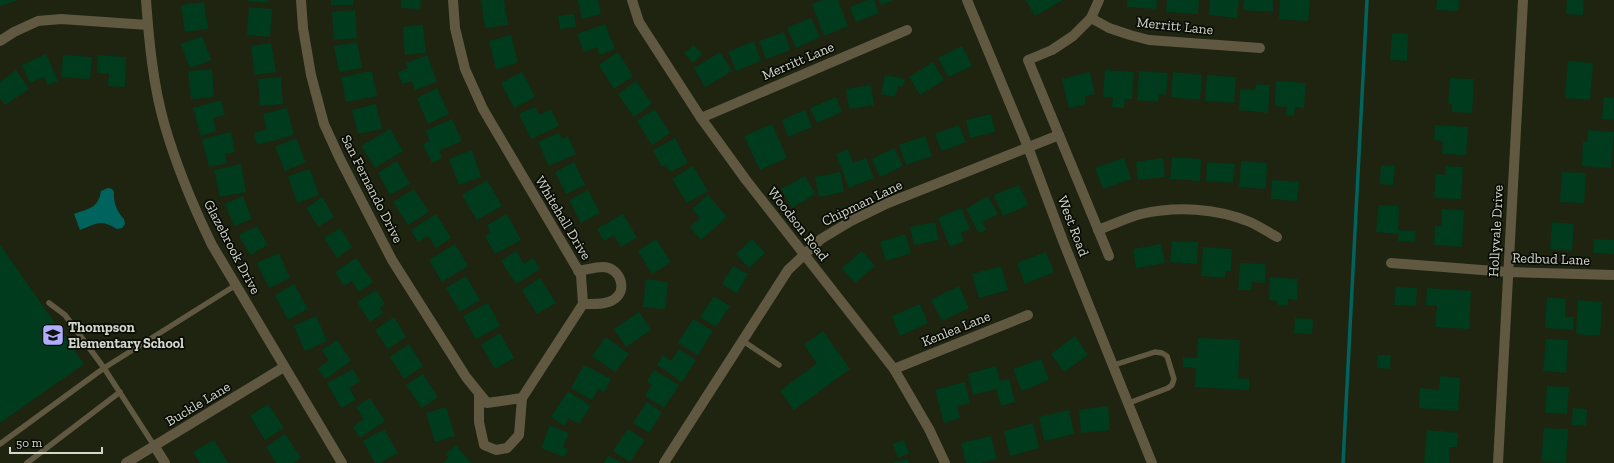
<svg xmlns="http://www.w3.org/2000/svg" width="1614" height="463" font-family="'Zilla Slab',serif">
<style>
.water{fill:#00635d}
.lines{fill:none;stroke-linecap:round;stroke-linejoin:round}
.stream{stroke:#00635d;stroke-width:3.5}
.building{fill:#003b1d}
.service{stroke:#605841;stroke-width:5.5}
.minor{stroke:#605841;stroke-width:10}
.tertiary{stroke:#605841;stroke-width:10}
.labels{text-anchor:middle;dominant-baseline:central;stroke-width:3.5;stroke-linejoin:round;paint-order:stroke}
.street-label{font-size:14px;fill:#d3d7cb;stroke:#090c05}
.poi-label{font-size:14px;font-weight:bold;fill:#d3d7cb;stroke:#090c05;text-anchor:start}
</style>
<rect width="100%" height="100%" fill="#1e2410"/>
<path class="water" d="M108 188 112 189 114 192C113 202 117 212 124 219L125 224 122 228 117 229C100 219 98 223 80 230L74 214C89 208 98 209 101 191Z"/>
<g class="lines">
<polyline class="stream" points="1343,463 1367,0"/>
</g>
<g class="building">
<polygon points="0,0 18,0 0,6"/>
<polygon points="247,0 268,0 267,3 247,1"/>
<rect x="331" y="0" width="22" height="5"/>
<polygon points="401,0 421,0 420,9 401,8"/>
<polygon points="481,0 504,0 508,25 485,28"/>
<polygon points="578,0 598,0 601,14 582,19"/>
<polygon points="822,0 838,0 848,26 824,36 812,4"/>
<polygon points="868,0 874,0 879,13 856,22 850,7"/>
<polygon points="879,0 894,0 881,5"/>
<polygon points="1026,0 1063,0 1035,16"/>
<polygon points="1127,0 1157,0 1156,9 1127,7"/>
<polygon points="1167,0 1199,0 1198,14 1166,12"/>
<polygon points="1210,0 1239,0 1237,18 1209,15"/>
<polygon points="1244,0 1273,0 1273,12 1243,10"/>
<polygon points="1280,0 1310,0 1308,21 1279,19"/>
<polygon points="1437,0 1459,0 1458,11 1436,10"/>
<polygon points="1567,0 1584,0 1583,15 1566,14"/>
<polygon points="204,2 208,29 185,32 181,5"/>
<polygon points="249,7 272,9 270,37 247,35"/>
<polygon points="355,10 357,38 334,40 332,12"/>
<polygon points="574,14 576,27 560,29 558,16"/>
<polygon points="811,18 820,37 796,48 787,28"/>
<polygon points="605,24 615,49 599,55 597,47 584,52 577,34"/>
<polygon points="423,25 426,53 405,55 403,27"/>
<polygon points="784,32 790,50 766,59 759,41"/>
<polygon points="1392,33 1408,34 1407,61 1390,60"/>
<polygon points="511,35 518,63 496,69 489,41"/>
<polygon points="202,36 211,60 190,68 181,44"/>
<polygon points="754,41 761,61 736,71 728,52"/>
<polygon points="357,42 362,68 339,72 334,46"/>
<polygon points="271,43 276,72 255,75 251,46"/>
<polygon points="694,45 702,54 693,63 684,53"/>
<polygon points="962,46 972,66 948,77 938,58"/>
<polygon points="618,52 633,76 614,89 599,65"/>
<polygon points="720,52 732,71 705,87 694,68"/>
<polygon points="46,54 58,81 48,85 44,77 30,83 22,65"/>
<polygon points="63,55 92,57 90,79 61,77"/>
<polygon points="98,55 126,57 125,87 108,86 109,74 97,73"/>
<polygon points="427,55 437,82 415,90 412,81 402,84 398,72 408,68 406,63"/>
<polygon points="1568,61 1593,63 1590,100 1565,98"/>
<polygon points="933,62 944,80 920,95 909,77"/>
<polygon points="212,69 214,97 191,99 188,71"/>
<polygon points="16,70 29,89 5,105 0,98 0,82"/>
<polygon points="1105,70 1134,72 1132,99 1125,99 1124,108 1112,107 1113,98 1103,97"/>
<polygon points="372,71 377,96 346,102 341,77"/>
<polygon points="1139,71 1168,73 1166,95 1159,94 1158,102 1137,100"/>
<polygon points="522,72 535,97 514,108 501,83"/>
<polygon points="1090,72 1095,94 1085,96 1086,104 1069,108 1062,79"/>
<polygon points="1173,72 1202,75 1200,100 1171,97"/>
<polygon points="885,75 905,79 903,87 898,86 895,97 881,94"/>
<polygon points="1207,75 1236,77 1234,103 1205,101"/>
<polygon points="281,77 283,104 260,106 258,79"/>
<polygon points="1450,78 1474,79 1472,113 1452,112 1452,104 1448,104"/>
<polygon points="636,81 652,104 634,117 618,94"/>
<polygon points="1276,81 1306,83 1304,108 1295,107 1294,116 1286,115 1287,107 1275,106"/>
<polygon points="1256,84 1270,85 1268,113 1239,110 1240,89 1255,90"/>
<polygon points="871,85 874,105 849,109 846,89"/>
<polygon points="437,88 449,114 428,124 417,98"/>
<polygon points="836,97 842,112 817,123 810,108"/>
<polygon points="1604,97 1614,98 1614,120 1602,119"/>
<polygon points="221,100 225,115 213,118 216,131 201,136 193,108"/>
<polygon points="376,104 382,129 358,134 352,110"/>
<polygon points="535,107 539,115 551,109 559,126 531,139 519,114"/>
<polygon points="287,108 294,135 257,145 254,133 267,129 263,114"/>
<polygon points="655,109 670,133 652,145 637,121"/>
<polygon points="805,110 812,127 788,137 782,120"/>
<polygon points="991,114 995,132 970,138 966,120"/>
<polygon points="452,119 462,141 439,151 442,158 432,163 423,144 430,141 425,131"/>
<polygon points="772,124 787,158 760,170 744,136"/>
<polygon points="959,125 966,142 942,151 935,134"/>
<polygon points="1435,125 1468,127 1466,155 1442,154 1443,141 1434,140"/>
<polygon points="390,129 403,151 375,168 361,146"/>
<polygon points="1588,130 1614,132 1611,168 1582,166 1583,142 1587,142"/>
<polygon points="231,132 235,152 225,154 227,163 209,167 202,139"/>
<polygon points="559,133 562,139 568,136 576,154 549,166 538,142"/>
<polygon points="925,136 932,156 906,165 899,145"/>
<polygon points="296,138 306,162 285,171 275,147"/>
<polygon points="675,138 688,163 670,172 666,165 662,167 653,150"/>
<polygon points="894,148 903,166 880,177 872,159"/>
<polygon points="848,149 853,163 866,158 874,178 849,188 836,154"/>
<polygon points="472,150 481,177 459,185 449,159"/>
<polygon points="1172,157 1201,159 1200,181 1170,179"/>
<polygon points="1124,158 1131,179 1103,189 1095,168"/>
<polygon points="1163,158 1165,177 1138,180 1136,162"/>
<polygon points="397,161 410,184 390,195 378,173"/>
<polygon points="1241,161 1267,163 1266,189 1239,187"/>
<polygon points="574,162 585,185 566,194 555,172"/>
<polygon points="1207,162 1235,164 1233,183 1206,181"/>
<polygon points="241,164 246,192 220,197 214,170"/>
<polygon points="1381,165 1395,166 1393,185 1380,184"/>
<polygon points="693,166 708,191 687,203 672,179"/>
<polygon points="1446,166 1463,167 1461,199 1434,198 1436,174 1445,175"/>
<polygon points="310,169 319,195 297,203 288,176"/>
<polygon points="840,172 844,192 819,197 815,177"/>
<polygon points="1562,172 1586,173 1584,203 1560,202"/>
<polygon points="805,176 815,194 792,208 781,189"/>
<polygon points="487,180 502,206 477,220 462,195"/>
<polygon points="1272,180 1299,182 1297,201 1271,199"/>
<polygon points="1019,185 1028,205 1003,216 994,195"/>
<polygon points="414,189 429,212 408,225 393,202"/>
<polygon points="588,190 600,213 581,223 569,200"/>
<polygon points="708,195 727,217 701,240 690,227 700,218 692,209"/>
<polygon points="243,196 252,219 234,226 225,204"/>
<polygon points="988,196 998,214 982,222 986,230 979,233 966,209"/>
<polygon points="322,197 334,217 318,227 306,208"/>
<polygon points="1379,205 1399,206 1398,230 1416,231 1415,242 1398,241 1399,234 1376,232"/>
<polygon points="961,208 970,229 961,233 964,241 950,247 938,218"/>
<polygon points="1442,209 1464,210 1462,247 1434,245 1435,226 1441,226"/>
<polygon points="436,214 451,238 436,248 428,236 418,242 411,230"/>
<polygon points="507,214 521,240 495,254 485,236 491,233 487,225"/>
<polygon points="623,214 637,238 621,247 614,235 604,241 597,229"/>
<polygon points="935,222 939,240 914,245 910,227"/>
<polygon points="1552,222 1574,224 1572,251 1550,249"/>
<polygon points="257,226 268,245 250,255 239,235"/>
<polygon points="340,228 352,247 337,258 324,238"/>
<polygon points="905,234 911,253 886,261 880,242"/>
<polygon points="656,239 671,262 652,274 638,251"/>
<polygon points="752,239 765,253 749,268 736,254"/>
<polygon points="1594,239 1614,240 1614,254 1593,253"/>
<polygon points="1172,241 1198,242 1197,264 1170,262"/>
<polygon points="455,244 468,266 442,282 429,260"/>
<polygon points="1161,244 1165,263 1136,268 1133,249"/>
<polygon points="0,245 84,364 0,423"/>
<polygon points="1203,247 1232,249 1231,271 1225,271 1225,278 1201,276"/>
<polygon points="516,251 524,264 533,258 540,269 516,284 501,261"/>
<polygon points="862,251 875,266 855,283 842,268"/>
<polygon points="1046,252 1054,272 1025,284 1017,263"/>
<polygon points="279,253 290,278 269,288 257,263"/>
<polygon points="356,258 373,282 359,292 352,281 344,286 335,272"/>
<polygon points="1240,263 1266,264 1265,283 1252,282 1251,290 1238,290"/>
<polygon points="733,266 748,274 737,293 722,284"/>
<polygon points="1001,266 1008,290 979,298 972,274"/>
<polygon points="466,276 480,300 460,312 446,288"/>
<polygon points="1270,277 1298,279 1297,300 1288,299 1288,306 1278,305 1278,301 1269,300"/>
<polygon points="540,278 556,303 537,314 522,290"/>
<polygon points="646,279 668,282 665,309 643,307"/>
<polygon points="294,284 308,309 288,320 275,295"/>
<polygon points="959,286 969,308 942,321 931,300"/>
<polygon points="1396,287 1417,288 1416,306 1394,305"/>
<polygon points="1427,288 1471,291 1469,329 1435,327 1437,306 1426,305"/>
<polygon points="376,290 385,304 380,308 384,313 370,322 357,302"/>
<polygon points="714,296 730,306 716,327 700,317"/>
<polygon points="1547,297 1566,299 1565,317 1574,317 1573,330 1545,328"/>
<polygon points="1578,300 1602,302 1600,336 1576,334"/>
<polygon points="488,303 500,326 476,339 463,316"/>
<polygon points="920,304 928,323 900,336 892,316"/>
<polygon points="639,312 651,330 626,347 614,329"/>
<polygon points="316,316 327,341 305,351 294,326"/>
<polygon points="394,317 406,337 388,349 375,330"/>
<polygon points="1295,318 1313,319 1312,334 1294,333"/>
<polygon points="693,319 713,331 698,355 678,343"/>
<polygon points="823,331 850,369 794,410 780,391 817,363 804,345"/>
<polygon points="500,333 514,358 495,369 481,345"/>
<polygon points="1075,336 1088,355 1064,372 1051,354"/>
<polygon points="606,337 629,354 615,372 592,356"/>
<polygon points="1198,338 1240,340 1238,378 1249,379 1249,390 1195,387 1196,368 1183,367 1183,357 1197,358"/>
<polygon points="1546,339 1568,340 1566,373 1543,371"/>
<polygon points="337,340 351,361 325,379 318,368 329,361 322,350"/>
<polygon points="409,344 423,366 404,379 390,357"/>
<polygon points="679,349 696,360 682,382 657,365 663,355 671,361"/>
<polygon points="1378,355 1391,355 1390,369 1377,368"/>
<polygon points="1041,359 1049,380 1022,391 1013,369"/>
<polygon points="584,365 611,379 604,392 598,389 592,400 571,388"/>
<polygon points="996,366 1000,381 1009,379 1015,402 1001,406 996,389 973,395 968,374"/>
<polygon points="353,369 360,381 349,388 356,400 341,408 327,383"/>
<polygon points="654,370 679,385 664,408 645,396 652,384 647,381"/>
<polygon points="423,374 438,397 422,408 406,385"/>
<polygon points="1440,376 1460,378 1458,411 1419,408 1420,388 1439,390"/>
<polygon points="965,382 970,403 957,406 960,418 944,423 935,390"/>
<polygon points="1547,386 1569,387 1567,414 1545,413"/>
<polygon points="568,391 591,406 579,424 569,418 564,426 551,417"/>
<polygon points="370,398 385,421 360,438 353,427 364,419 356,407"/>
<polygon points="647,402 662,412 649,433 633,423"/>
<polygon points="268,404 284,428 265,440 250,416"/>
<polygon points="1108,406 1110,430 1081,433 1079,410"/>
<polygon points="446,407 455,436 435,442 426,413"/>
<polygon points="1573,408 1587,409 1586,426 1572,425"/>
<polygon points="1069,410 1074,434 1044,441 1039,417"/>
<polygon points="1033,423 1039,448 1010,456 1004,431"/>
<polygon points="550,425 569,433 563,447 568,449 564,457 541,448"/>
<polygon points="1544,428 1568,429 1566,463 1541,462"/>
<polygon points="384,429 398,453 380,463 375,463 363,441"/>
<polygon points="628,429 645,440 630,462 613,451"/>
<polygon points="1427,430 1458,433 1457,447 1450,447 1449,463 1424,463"/>
<polygon points="285,434 301,458 294,463 276,463 266,447"/>
<polygon points="991,436 997,459 981,463 966,463 961,443"/>
<polygon points="214,440 228,463 200,463 193,452"/>
<polygon points="904,440 909,453 898,458 893,444"/>
<polygon points="456,445 471,463 443,463 449,457 446,454"/>
<polygon points="608,456 623,463 604,463"/>
<polygon points="908,459 909,463 894,463 894,462"/>
</g>
<g class="lines">
<g class="service">
<polyline points="49,303 65,315 104,368 155,447"/>
<polyline points="743,341 779,365"/>
<polyline points="1114,365 1155,352 1162,353 1167,356 1174,379 1172,385 1168,388 1129,403"/>
<polyline points="0,444 104,368 236,285"/>
<polyline points="27,463 120,392"/>
</g>
<g class="minor">
<path d="M146 0C149 41 153 84 164 123 176 165 193 206 212 245L342 463"/>
<polyline points="301,0 303,28 311,75 324,124 340,159 392,260 466,377 487,403 522,398 583,304 581,275 483,109 465,69 455,28 453,0"/>
<polyline points="632,0 639,22 701,118 746,180 894,369 929,429 945,463"/>
<polyline points="1099,0 1091,18 1073,36 1052,50 1028,60 1109,256"/>
<polyline points="1091,18 1109,28 1130,35 1149,40 1260,48"/>
<polyline points="0,41 14,32 38,21 61,19 148,25"/>
<polyline points="701,118 907,30"/>
<path d="M1098 230C1112 225 1126 218 1141 214 1176 206 1216 208 1250 222 1259 226 1268 232 1277 237"/>
<polyline points="1391,263 1508,272 1614,275"/>
<path d="M578 271C586 270 595 267 603 267 620 267 629 291 613 300 605 305 592 304 583 304"/>
<polyline points="894,369 1028,315"/>
<polyline points="479,394 479,422 484,445 496,450 507,448 519,435 522,398"/>
<polyline points="155,447 165,463"/>
<polyline points="126,463 284,367"/>
</g>
<g class="tertiary">
<polyline points="967,0 1028,147 1063,241 1152,463"/>
<polyline points="664,463 788,270 821,239 851,221 888,203 1059,135"/>
<polyline points="1498,463 1523,0"/>
</g>
</g>
<defs>
<g id="school-square" transform="scale(1.15)"><rect x="-9" y="-9" width="18" height="18" rx="4" fill="#b0aefa" stroke="#090c05"/><path d="M0-5L7-2L0 1L-7-2ZM-4 1L0 2.5L4 1V4Q0 6-4 4Z" fill="#111"/></g>
</defs>
<g fill-rule="evenodd">
<use href="#school-square" x="53" y="335"/>
</g>
<g class="labels">
<g class="street-label">
<text transform="translate(1175 26) rotate(6)">Merritt Lane</text>
<text transform="translate(798 61) rotate(-23)">Merritt Lane</text>
<text transform="translate(372 189) rotate(63)">San Fernando Drive</text>
<text transform="translate(862 203) rotate(-26)">Chipman Lane</text>
<text transform="translate(563 218) rotate(59)">Whitehall Drive</text>
<text transform="translate(798 224) rotate(52)">Woodson Road</text>
<text transform="translate(1073 226) rotate(69)">West Road</text>
<text transform="translate(1496 231) rotate(-87)">Hollyvale Drive</text>
<text transform="translate(232 247) rotate(62)">Glazebrook Drive</text>
<text transform="translate(1551 259) rotate(2)">Redbud Lane</text>
<text transform="translate(956 329) rotate(-22)">Kenlea Lane</text>
<text transform="translate(198 404) rotate(-31)">Buckle Lane</text>
</g>
<g class="poi-label">
<text x="68" y="327">Thompson<tspan x="68" dy="16">Elementary School</tspan></text>
</g>
</g>
<path d="M10 447v6h92v-6" fill="none" stroke="#d3d7cb" stroke-width="2"/>
<text x="16" y="447" font-size="12" fill="#d3d7cb" stroke="#090c05" stroke-width="3" paint-order="stroke">50 m</text>
</svg>
